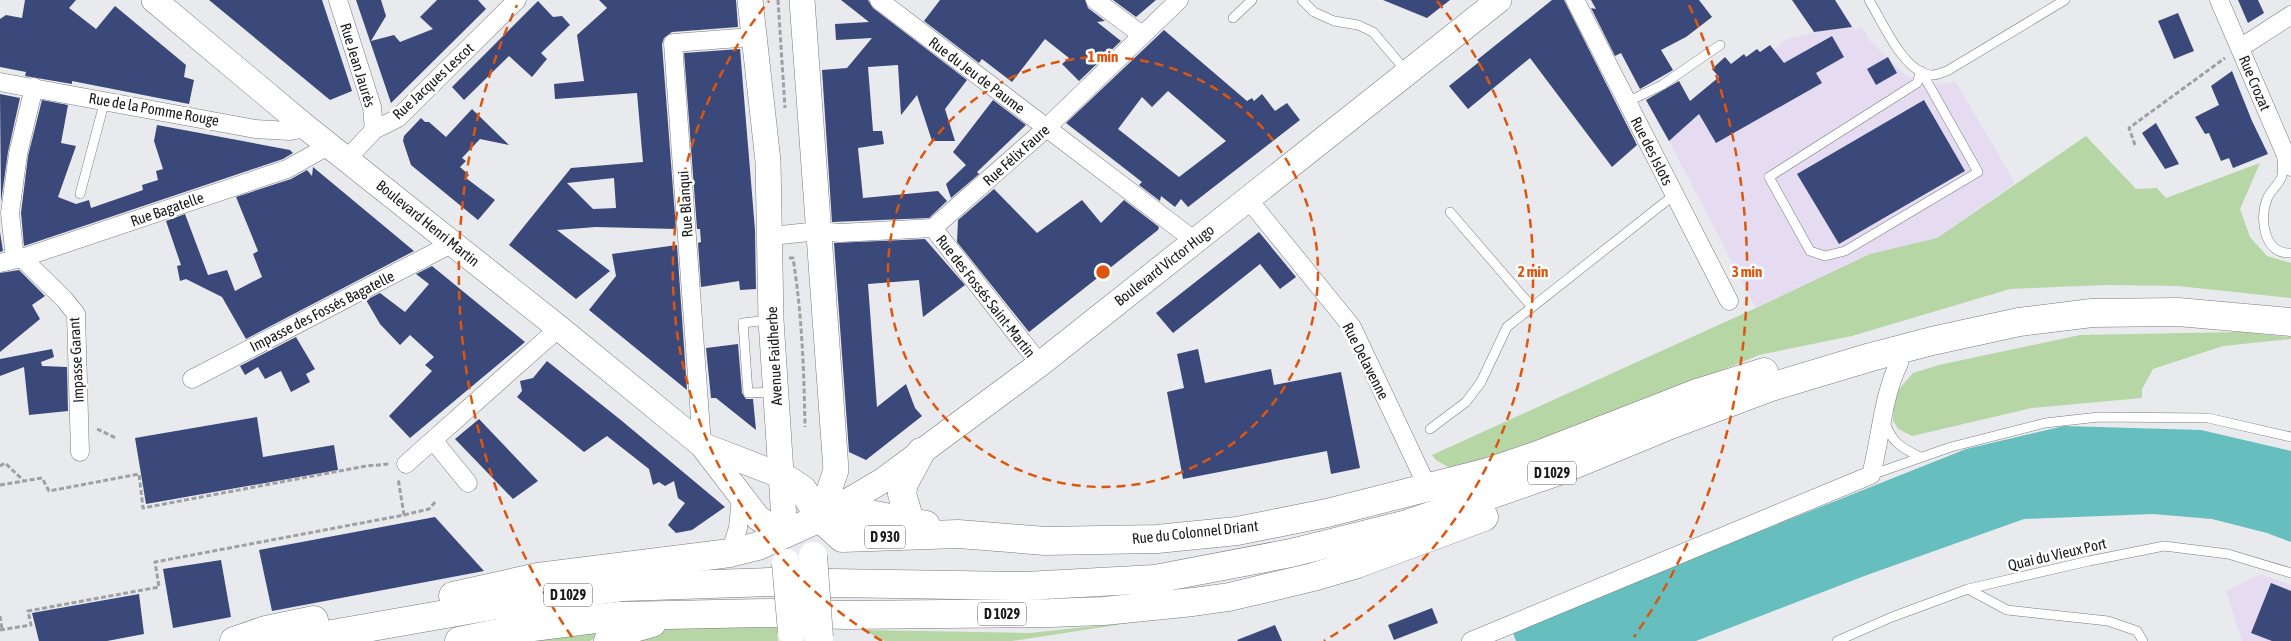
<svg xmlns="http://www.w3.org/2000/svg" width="2291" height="641" font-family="'Asap Condensed',sans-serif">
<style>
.industrial{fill:#e5dcf1}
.green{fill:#b6d6a6}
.water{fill:#66bebf}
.building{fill:#3b487a;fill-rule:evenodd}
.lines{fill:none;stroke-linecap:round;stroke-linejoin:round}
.lane-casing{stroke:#7a7b7f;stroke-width:10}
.street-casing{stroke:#7a7b7f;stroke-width:19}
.secondary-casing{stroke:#7a7b7f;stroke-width:26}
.primary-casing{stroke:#7a7b7f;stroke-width:29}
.path{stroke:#a0a0a3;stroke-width:3;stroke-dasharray:5 2.5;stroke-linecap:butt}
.lane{stroke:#fff;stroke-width:9}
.street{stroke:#fff;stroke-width:18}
.secondary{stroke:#fff;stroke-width:25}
.primary{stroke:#fff;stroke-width:28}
.primary-bridge-casing{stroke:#7a7b7f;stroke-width:29;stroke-linecap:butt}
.primary-bridge{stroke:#fff;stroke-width:28}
.ring{fill:none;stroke:#de560d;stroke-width:2.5;stroke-dasharray:9 6}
.labels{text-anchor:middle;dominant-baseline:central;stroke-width:5;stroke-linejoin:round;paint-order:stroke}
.shield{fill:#fff;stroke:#5f5f5f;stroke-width:1}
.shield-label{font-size:14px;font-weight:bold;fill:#1a1a1b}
.street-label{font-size:15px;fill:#1a1a1b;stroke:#fff}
.centre{fill:#de560d;stroke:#fff;stroke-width:2.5}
.ring-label{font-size:15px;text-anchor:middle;font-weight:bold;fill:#de560d;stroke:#fff;stroke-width:5;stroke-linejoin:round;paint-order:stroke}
</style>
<rect width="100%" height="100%" fill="#e9eaee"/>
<g class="industrial">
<polygon points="1835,0 1855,30 1862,27 1870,41 1905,75 1922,83 1936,84 1956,82 2015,183 1937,238 1870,254 1756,308 1669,141 1741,77 1739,75 1787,39 1815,32"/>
<polygon points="2261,574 2291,585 2291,641 2242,641 2226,591"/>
</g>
<g class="green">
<polygon points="2086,136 2136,189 2157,188 2166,198 2260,163 2240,209 2250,237 2267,256 2291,263 2291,298 2178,286 2106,285 2010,289 1852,336 1759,355 1521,453 1453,470 1436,460 1432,455 1756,308 1870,254 1937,238"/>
<polygon points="2240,332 2291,337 2291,339 2223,346 2153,369 2142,389 2142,398 2032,408 1912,436 1898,429 1893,420 1895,394 1913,373 1939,365 2080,335"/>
<polygon points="1142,621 1012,641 885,641 863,630 1030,633"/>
<polygon points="777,626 778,641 626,641 647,632 667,628"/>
<polygon points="608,630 590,641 509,641"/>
</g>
<polygon class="water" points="2064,426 2201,430 2291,451 2291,542 2267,533 2212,519 2153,514 2024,519 1867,575 1696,641 1516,641 1512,630 1966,449"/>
<g class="building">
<polygon points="25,0 76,0 69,8 96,29 115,6 186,65 184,77 194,80 189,104 72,81 72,84 25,76 26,72 0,67 0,19 6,15 22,18"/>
<polygon points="209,0 322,0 352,91 330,100"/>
<polygon points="356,0 381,0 386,16 371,41 394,35 400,42 433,29 420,17 437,0 478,0 486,9 391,103"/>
<path d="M599 0H736L738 27 672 32 664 38 662 44 676 229 596 227 557 230 610 271 576 299 509 245 571 168 643 162 637 93 555 99 554 84 584 81 577 35 607 8ZM614 178 616 208 593 209 567 183Z"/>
<polygon points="841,0 868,0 873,8 967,80 945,109 955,141 932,141 917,95 901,115 898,65 868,67 873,131 882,131 884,144 858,148 863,198 938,191 947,201 929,218 832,222 822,70 847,68 872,38 836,40 835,24 869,22"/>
<polygon points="940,0 1085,0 1088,8 1105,21 1097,22 1121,41 1079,81 1062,64 1069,58 1045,39 1012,82 982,59 979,63 924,21"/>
<polygon points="1113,0 1156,0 1136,17"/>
<polygon points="1383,0 1450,0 1427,18"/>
<polygon points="1552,0 1564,0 1637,145 1612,167 1530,58 1468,109 1449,86 1479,62 1477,60"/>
<polygon points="1591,0 1699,0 1712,17 1686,37 1661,50 1673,70 1640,89 1621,53 1615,56 1591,8 1596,9"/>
<polygon points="1792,0 1835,0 1852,27 1814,32"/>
<polygon points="2238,0 2258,0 2264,13 2248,23"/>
<polygon points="538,1 553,17 562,16 570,25 541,53 547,59 532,77 509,56 464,100 452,87"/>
<polygon points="2178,13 2194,51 2174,59 2158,21"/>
<path d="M1164 30 1247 101 1252 98 1254 101 1262 94 1275 111 1287 103 1300 120 1188 207 1181 199 1175 207 1161 196 1160 201 1139 185 1142 182 1066 123ZM1168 91 1226 141 1179 177 1118 129 1142 97 1152 107Z"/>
<polygon points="1832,36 1844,57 1816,73 1822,83 1716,143 1699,114 1669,141 1646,100 1679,81 1690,101 1719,77 1712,69 1725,57 1731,64 1744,54 1746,57 1757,49 1760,52 1770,45 1784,63"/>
<polygon points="740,49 755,230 756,289 740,290 739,281 701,287 698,243 701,242 700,229 697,229 684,53"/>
<polygon points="1888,57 1897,73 1876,85 1867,69"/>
<polygon points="2232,71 2252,121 2268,154 2233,168 2229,158 2221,161 2209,133 2205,134 2195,117 2219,105 2211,86"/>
<polygon points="0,94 20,98 8,152 1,202"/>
<polygon points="42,100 68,105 61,143 76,146 58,197 76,204 89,200 91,208 143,190 142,185 158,180 156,171 163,169 154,141 157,125 290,150 293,153 283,159 24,246 21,213 28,156"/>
<polygon points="993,100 1026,125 977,172 979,174 951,198 946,184 966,165 953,152"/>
<polygon points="1924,100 1965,171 1839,244 1797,174"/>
<polygon points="472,109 509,145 480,139 462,158 466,161 460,167 469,175 466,178 495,200 478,220 411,165 403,141 404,136 421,118 425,122 429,122 446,137"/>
<polygon points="2156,123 2179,164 2165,169 2142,133"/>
<polygon points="313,167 414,251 246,339 222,297 186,279 180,281 177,266 181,265 166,221 185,214 208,275 227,270 235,291 262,277 253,254 258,251 236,197 291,179 307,170 312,176"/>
<polygon points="994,189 1037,233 1082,200 1101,223 1124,200 1159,227 1158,230 1029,332 957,242 958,220"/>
<polygon points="0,232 3,251 0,252"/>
<polygon points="1259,232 1296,277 1280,289 1260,264 1173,333 1156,313"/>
<polygon points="925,239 965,285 923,317 919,280 868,284 877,407 906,384 915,408 922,416 866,460 849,452 834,243"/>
<polygon points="677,245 687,390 589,310 616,276 612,254"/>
<polygon points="432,266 525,342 410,438 389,416 432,371 425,365 434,357 410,335 400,345 380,324 366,300 380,293 405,312 429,284 416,274"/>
<polygon points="19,270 45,296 32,305 40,319 0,352 0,273"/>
<polygon points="296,337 315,369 306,374 310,382 291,392 281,371 265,379 258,367 245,375 240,366"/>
<polygon points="738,344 742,393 746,399 753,399 756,430 716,398 711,398 706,348"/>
<polygon points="52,349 54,357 41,362 42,366 67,367 68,411 29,415 24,367 0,376 0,359"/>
<polygon points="1198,349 1205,383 1271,369 1274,385 1341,372 1360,468 1331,474 1327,451 1183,479 1167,392 1184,388 1177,354"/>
<polygon points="547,361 622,421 725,507 692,530 676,533 668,525 685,503 678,498 674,481 665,486 659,482 653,485 649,469 607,436 584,452 517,397 522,391 520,381 533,378"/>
<polygon points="257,417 263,457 334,445 338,470 146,504 135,438"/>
<polygon points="479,419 538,481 513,499 455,439"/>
<polygon points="435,517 484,571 272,611 259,550"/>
<polygon points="221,560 231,617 173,628 163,569"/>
<polygon points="2271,583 2291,591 2291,641 2272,641 2251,633"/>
<polygon points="139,594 144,634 107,641 39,641 32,613"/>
<polygon points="1432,608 1438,623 1394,640 1388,625"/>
<polygon points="1275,625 1282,641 1238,641 1237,640"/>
</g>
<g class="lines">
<g class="lane-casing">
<g id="lane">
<polyline points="1302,0 1314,12 1334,21 1358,25 1373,32 1406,71"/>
<path d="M1869 0C1882 21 1904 74 1932 75 1937 75 1943 72 1947 71L2065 0"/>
<polyline points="1233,18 1252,0"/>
<polygon points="1921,71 1978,172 1845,251 1825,256 1810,251 1769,177 1917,83"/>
<polyline points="1627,102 1662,85 1720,45"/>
<path d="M2282 157C2282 162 2283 171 2282 176 2279 185 2270 191 2267 199 2259 219 2264 255 2291 253"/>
<polyline points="80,194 105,100"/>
<polyline points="1450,212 1532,307"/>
<polyline points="769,320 743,323 748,393 774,392"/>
<path d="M1885 422C1891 442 1902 448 1920 457"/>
<polyline points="1430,429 1466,402 1481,382 1507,327 1674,195"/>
<polyline points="1871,475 1951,447 2045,423 2099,417 2208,418 2291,437"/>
<polyline points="1968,589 2007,610 2108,621 2137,631 2143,641"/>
<polyline points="1837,641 1892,617 1968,589 2089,561 2164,546 2228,554 2291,573"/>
</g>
</g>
<g class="street-casing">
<g id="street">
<polyline points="338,0 372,107 374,130"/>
<polyline points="879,0 1195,241"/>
<polyline points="1095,0 1142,35"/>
<polyline points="1575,0 1729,301"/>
<polyline points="2219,0 2291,167"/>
<polyline points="2240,48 2291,15"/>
<polyline points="0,82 255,129 290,131 307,128"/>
<polyline points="347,159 374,130 398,118 517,0"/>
<polyline points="1248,199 1352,327 1428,488"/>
<polyline points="933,228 1040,364"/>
<polyline points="771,236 819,231 840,233 933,228 1042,132 1179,0"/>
<polyline points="22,258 64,299 76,314 80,452"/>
<polyline points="15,259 10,213 18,154 34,87"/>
<polyline points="0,263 22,258 287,169 330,145"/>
<polyline points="192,379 453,243"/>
<polyline points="433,440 468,483"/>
<polyline points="702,445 673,43 752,37"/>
<polyline points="406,464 559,328"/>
<polyline points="730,553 738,528 741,498"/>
<path d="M1471 641 1871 475C1881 438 1882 398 1899 363"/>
</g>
</g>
<g class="secondary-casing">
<g id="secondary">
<polyline points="154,0 307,128 559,328 702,445 758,518 785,535"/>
<polyline points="750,0 768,161 771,320 785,535"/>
<polyline points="802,0 836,470 820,518"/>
<polyline points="702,445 782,476"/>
<polyline points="826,514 882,481 1040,364 1499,0"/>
</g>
</g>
<g class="primary-casing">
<g id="primary">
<polyline points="782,476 803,490 820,518 842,538 958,534 1045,541 1157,539 1237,531 1327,513 1488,472 1538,455 1697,393 1764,372"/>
<polyline points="910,521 902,494 904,483 921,452"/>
<polyline points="453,596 538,577 730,553 758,546 820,518 849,510 926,525"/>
<polyline points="234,641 266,630 314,620"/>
<polyline points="292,641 491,606 623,587 769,582 1025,586 1155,579 1291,553 1407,524 1556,472 1665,427 1771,387 1871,357 1932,341 2019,322 2092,313 2178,312 2291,322"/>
<polyline points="459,641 518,629 619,616 769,613 847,615 1051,613 1104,611 1193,602 1229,597 1313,577 1357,564 1484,517"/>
<polyline points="608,641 634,628 652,623"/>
</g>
</g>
<g class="path">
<polyline points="778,0 785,108"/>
<polyline points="2135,145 2129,128 2225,58"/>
<path d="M789 258H793C802 314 804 371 805 427"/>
<polyline points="97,429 116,438"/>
<polyline points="0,466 5,463 23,480"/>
<polyline points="0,485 42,478 49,491 139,474 143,508 366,466 389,464"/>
<polyline points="404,515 429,509 436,501"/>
<polyline points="0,616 2,629"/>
<polyline points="0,630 31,625 28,611 159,587 155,562 404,515 398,478"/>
</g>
<use href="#lane" class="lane"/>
<use href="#street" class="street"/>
<use href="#secondary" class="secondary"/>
<use href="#primary" class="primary"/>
<g class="primary-bridge-casing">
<g id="primary-bridge">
<polyline points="813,556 819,637"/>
<polyline points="786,563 792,632"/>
</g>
</g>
<use href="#primary-bridge" class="primary-bridge"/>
</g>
<g class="ring">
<circle cx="1103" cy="272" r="215"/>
<path d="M882 641A430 430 0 0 1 769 1M1437 1A430 430 0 0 1 1324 641"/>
<path d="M572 637A644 644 0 0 1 517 5M1689 5A644 644 0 0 1 1634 637"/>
</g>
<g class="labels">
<g class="shield">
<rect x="1528" y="461.5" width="48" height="23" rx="4"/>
<rect x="865" y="525.5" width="40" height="23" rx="4"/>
<rect x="544" y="583.5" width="48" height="23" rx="4"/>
<rect x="978" y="602.5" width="48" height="23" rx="4"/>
</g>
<g class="shield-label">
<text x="1552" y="473">D 1029</text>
<text x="885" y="537">D 930</text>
<text x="568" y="595">D 1029</text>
<text x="1002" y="614">D 1029</text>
</g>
<g class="street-label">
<text transform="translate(358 65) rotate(73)">Rue Jean Jaurès</text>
<text transform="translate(977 75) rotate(37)">Rue du Jeu de Paume</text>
<text transform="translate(433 81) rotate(-43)">Rue Jacques Lescot</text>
<text transform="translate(2255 83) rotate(67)">Rue Crozat</text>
<text transform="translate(154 109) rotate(10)">Rue de la Pomme Rouge</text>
<text transform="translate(1652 151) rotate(63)">Rue des Islots</text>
<text transform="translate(1016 155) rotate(-42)">Rue Félix Faure</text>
<text transform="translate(685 204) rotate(-94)">Rue Blanqui</text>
<text transform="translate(167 209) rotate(-19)">Rue Bagatelle</text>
<text transform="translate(428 223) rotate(39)">Boulevard Henri Martin</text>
<text transform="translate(1164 265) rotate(-38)">Boulevard Victor Hugo</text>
<text transform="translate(986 296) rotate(52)">Rue des Fossés Saint-Martin</text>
<text transform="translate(322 311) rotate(-27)">Impasse des Fossés Bagatelle</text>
<text transform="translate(774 356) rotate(-93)">Avenue Faidherbe</text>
<text transform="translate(76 360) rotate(-93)">Impasse Garant</text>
<text transform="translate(1366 361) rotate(63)">Rue Delavenne</text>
<text transform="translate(1195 532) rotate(-6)">Rue du Colonnel Driant</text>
<text transform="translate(2057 554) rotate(-13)">Quai du Vieux Port</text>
</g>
</g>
<circle cx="1103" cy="272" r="8" class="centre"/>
<g class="ring-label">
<text x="1103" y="62">1 min</text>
<text x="1533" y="277">2 min</text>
<text x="1747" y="277">3 min</text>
</g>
</svg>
